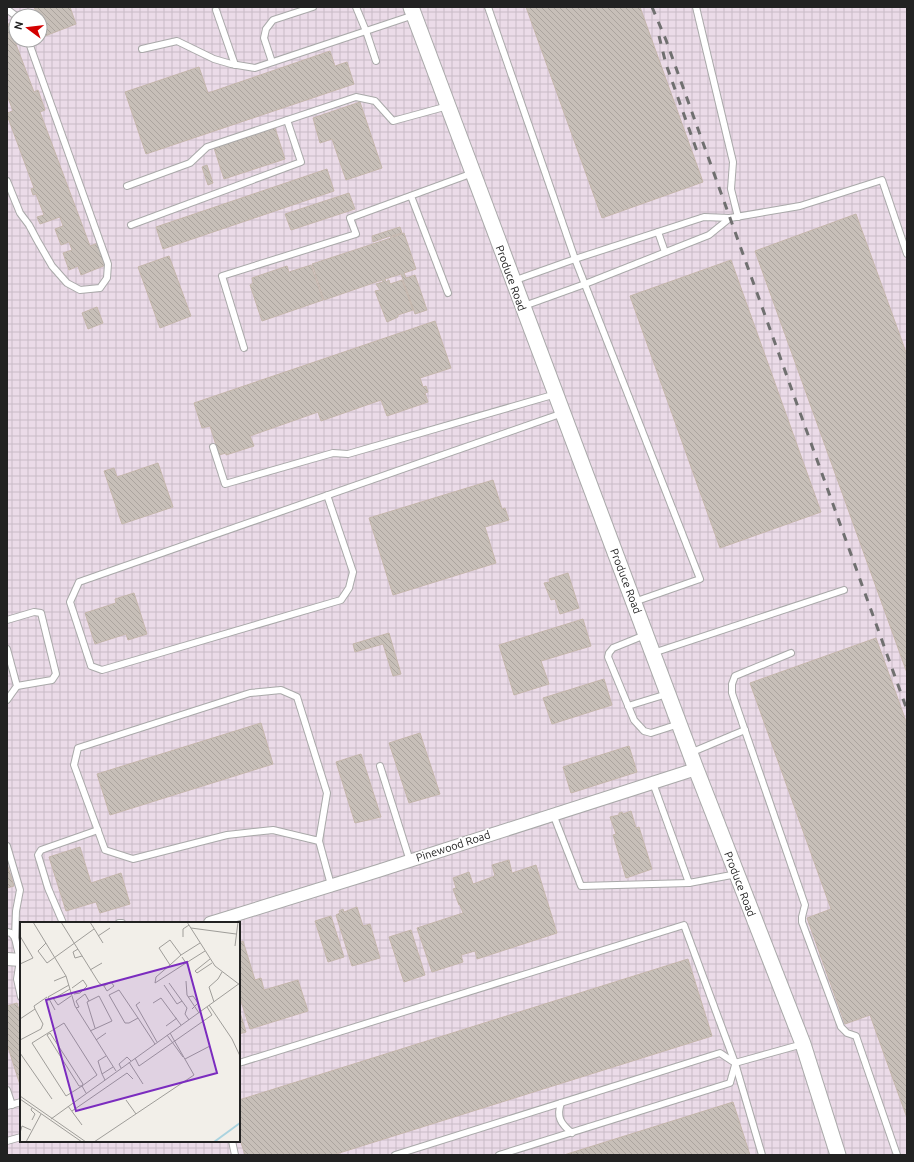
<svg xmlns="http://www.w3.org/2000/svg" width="914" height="1162" font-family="Ubuntu,sans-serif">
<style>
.industrial{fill:url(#industrial-grid);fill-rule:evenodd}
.building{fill:url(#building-back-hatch);stroke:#c4b6ab}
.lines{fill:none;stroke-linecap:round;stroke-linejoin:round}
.service-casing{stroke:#a9a9a9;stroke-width:8}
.minor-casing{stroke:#a9a9a9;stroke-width:14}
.tertiary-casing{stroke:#a9a9a9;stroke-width:17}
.service{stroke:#fff;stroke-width:6}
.minor{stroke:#fff;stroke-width:12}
.tertiary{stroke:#fff;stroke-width:15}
.rail{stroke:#707070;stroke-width:3;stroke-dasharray:8 8;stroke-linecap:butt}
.labels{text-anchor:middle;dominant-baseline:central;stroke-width:3.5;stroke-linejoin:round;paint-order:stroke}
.street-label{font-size:11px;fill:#222;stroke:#fff}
.inset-river{fill:none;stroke:#aad3df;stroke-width:2}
.inset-road{fill:none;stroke:#9f9d99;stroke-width:1}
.view{fill:#7b2cbf;fill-opacity:0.15;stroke:#7b2cbf;stroke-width:2}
.inset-edge{fill:none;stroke:#222;stroke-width:2}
</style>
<defs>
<pattern id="industrial-grid" width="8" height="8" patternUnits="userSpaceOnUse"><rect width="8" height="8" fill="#ebdbe8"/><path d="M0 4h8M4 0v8" fill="none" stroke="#c9bcc7"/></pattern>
<pattern id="building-back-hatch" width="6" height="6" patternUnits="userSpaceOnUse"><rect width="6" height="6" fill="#c7bfb8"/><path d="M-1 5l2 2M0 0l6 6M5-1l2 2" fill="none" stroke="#aba49e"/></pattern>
</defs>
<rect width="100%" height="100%" fill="#f2efe9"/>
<path class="industrial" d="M7 7H907V1155H7ZM16 16H40V40H16ZM21 923H239V1141H21Z"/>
<g class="building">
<polygon points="34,7 70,7 76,24 45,36 40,22 40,16 38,16"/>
<polygon points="526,7 640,7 703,182 602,218"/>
<polygon points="7,23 8,23 34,92 38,90 45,110 40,112 90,246 98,243 106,265 81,275 78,266 69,270 63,253 72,250 69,242 61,245 55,229 63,226 60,217 40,224 37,217 44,215 36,194 33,195 31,189 34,188 7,115 7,113 13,111 7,95"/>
<polygon points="330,51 335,66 347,62 354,84 146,154 125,92 199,67 208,93"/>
<polygon points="360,102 382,168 346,180 332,139 320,143 313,118"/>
<polygon points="275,128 285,159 224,179 214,148"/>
<polygon points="207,165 213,183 208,185 202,167"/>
<polygon points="327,169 334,191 163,249 156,227"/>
<polygon points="349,193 355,209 291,230 285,214"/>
<polygon points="856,214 907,355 907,673 755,251"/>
<polygon points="400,227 402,233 392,236 393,237 404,233 416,269 404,273 406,278 415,275 427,310 415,314 401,274 385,279 386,282 389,280 390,284 402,280 413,310 398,315 398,317 387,322 375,291 380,290 376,284 383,282 382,280 324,300 312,264 391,238 390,236 373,242 372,236"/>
<polygon points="169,256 191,316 160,328 138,267"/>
<polygon points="731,260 821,512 720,548 630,296"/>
<polygon points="311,265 323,300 262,321 250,285 253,283 252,278 287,266 289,272"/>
<polygon points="97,307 103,323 88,329 82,313"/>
<polygon points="435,321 451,368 420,378 423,387 426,386 428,392 425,393 428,402 387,416 381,400 321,421 318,412 250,436 254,446 226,455 226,453 219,455 210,426 202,428 194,403"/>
<polygon points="158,463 173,507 122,524 104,471 114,468 117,477"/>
<polygon points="493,480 502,509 505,508 509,520 485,527 496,563 393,595 369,518"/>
<polygon points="568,573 579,608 560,614 555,599 551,600 544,583 550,582 549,579"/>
<polygon points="134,593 147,634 128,640 126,634 95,644 85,613 116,603 115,599"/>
<polygon points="583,619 591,646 541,661 549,684 514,695 499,645"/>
<polygon points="389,633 401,674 393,676 383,644 355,652 353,644"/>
<polygon points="876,638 907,724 907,1118 870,1015 845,1024 807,918 831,909 750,683"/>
<polygon points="604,679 612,705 552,724 543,698"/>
<polygon points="261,723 273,764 110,815 97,774"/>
<polygon points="420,733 440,794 409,803 389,743"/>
<polygon points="629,746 637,772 571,793 563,767"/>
<polygon points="361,754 381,817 355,823 336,762"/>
<polygon points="631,811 636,828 639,827 652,869 626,878 613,835 616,834 610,817 619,815 619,813 622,812 623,814"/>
<polygon points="80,847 91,883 121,873 130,904 100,913 96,902 66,911 49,857"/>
<polygon points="509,860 512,873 536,865 557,933 477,959 475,951 461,955 463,962 432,972 417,928 463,913 460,905 459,905 453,889 456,888 453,878 469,872 473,884 495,876 492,865"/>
<polygon points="7,864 14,886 7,888"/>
<polygon points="357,907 363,926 370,924 380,958 352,966 336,915 340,913 339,911 343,909 344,912"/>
<polygon points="331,916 344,957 328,962 315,921"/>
<polygon points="411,930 425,975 404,982 389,937"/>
<polygon points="243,941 255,980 261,978 264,990 298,980 308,1011 250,1029 239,995 239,943"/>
<polygon points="688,959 712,1036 333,1155 245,1155 239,1136 239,1100"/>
<polygon points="17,1003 21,1016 20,1085 7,1044 7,1006"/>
<polygon points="239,1009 246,1032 239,1034"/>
<polygon points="733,1102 750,1155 564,1155"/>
</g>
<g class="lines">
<g class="service-casing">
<g id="service">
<polyline points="356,7 366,31 376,61"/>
<polyline points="488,7 575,259 700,579 634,602"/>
<polyline points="696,7 733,162 731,189 738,217"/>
<polyline points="8,10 16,16"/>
<polyline points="216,10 235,65"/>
<polyline points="142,49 177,41 214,59 231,64 255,68 414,15"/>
<polyline points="272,62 264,38 266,29 273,20 313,7"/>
<polyline points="7,181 20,213 29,225 37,240 52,266 67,283 80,290 100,288 107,278 108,264 28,40"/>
<polyline points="127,186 190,163 207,147 356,97 375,101 393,121 448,106"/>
<polyline points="411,196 448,293"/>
<polyline points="131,225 301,162 287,120"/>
<polyline points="658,232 665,252"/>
<polyline points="513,281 575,259 704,217 730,218 800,206 882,180 907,254"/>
<polyline points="524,306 585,284 709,235 730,218"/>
<polyline points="244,348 222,276 356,234 350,218 473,173"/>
<polyline points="213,447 225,484 333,453 348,454 556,394"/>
<polyline points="327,495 353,572 349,588 341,600 102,670 91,666 70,602 79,582 563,413"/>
<polyline points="7,620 34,612 41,613 56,674 52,680 17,686"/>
<polyline points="645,635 613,648 609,653 608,657 634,720 644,731 651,733 679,724"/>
<polyline points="7,649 17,686 7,700"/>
<polyline points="653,653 844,590"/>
<polyline points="791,653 735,676 732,684 732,693 805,905 802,917 802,922 841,1027 847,1033 856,1036 897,1155"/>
<polyline points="628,706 667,694"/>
<polyline points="690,753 745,730"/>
<polyline points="380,766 410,861"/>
<polyline points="653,783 689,883 737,874"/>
<polyline points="553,814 581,886 689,883"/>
<polyline points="319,841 273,830 227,835 133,859 105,850 74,765 78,748 250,693 281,690 297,697 327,793 319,841 331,885"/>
<polyline points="7,846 20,890 16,911 15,938"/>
<polyline points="63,923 48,888 38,855 41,850 98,830"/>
<polyline points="119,923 122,923"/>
<polyline points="7,932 11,933 15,938 20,960 17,979 21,997"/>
<polyline points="239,1063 684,925 735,1063 803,1044"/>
<polyline points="7,1090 12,1105"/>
<path d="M561 1103C556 1117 561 1124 572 1133"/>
<polyline points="7,1106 21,1102"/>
<polyline points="7,1141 21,1137"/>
<polyline points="232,1141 235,1155"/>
<polyline points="395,1155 720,1053 735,1063 762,1155"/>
<polyline points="499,1155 730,1083 735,1065"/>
</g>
</g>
<g class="minor-casing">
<g id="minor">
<polyline points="210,923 378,871 696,769"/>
<polyline points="7,959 21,960"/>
</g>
</g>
<g class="tertiary-casing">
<polyline id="tertiary" points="411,7 696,769 803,1044 838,1155"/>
</g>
<use href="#service" class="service"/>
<use href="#minor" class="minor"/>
<use href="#tertiary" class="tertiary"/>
<g class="rail">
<polyline points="652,7 666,40 907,710"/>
<polyline points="659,36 666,64 699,157"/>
</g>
</g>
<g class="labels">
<g class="street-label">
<text transform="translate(511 278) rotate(70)">Produce Road</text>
<text transform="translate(626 581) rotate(69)">Produce Road</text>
<text transform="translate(453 846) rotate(-18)">Pinewood Road</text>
<text transform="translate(740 884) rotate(69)">Produce Road</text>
</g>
</g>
<g transform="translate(20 922)">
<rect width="220" height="220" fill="#f2efe9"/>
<path class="inset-river" d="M194 220 220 201"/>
<path class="inset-road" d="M13 0 46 54 55 84 96 149M41 0 79 61 84 64 91 60 94 64 87 69 84 64M70 0 83 21M167 0 195 44 220 63M171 6 216 12M0 14 13 36 0 42M78 14 90 6M163 15V7L169 3M26 21 18 29 27 41 74 7M215 24 218 0M58 27 53 30 55 36 62 34M161 33 150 43 139 26 150 18 161 33 180 21M162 35 166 41 185 29M190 37 175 49 177 51 192 41M150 43 136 55 135 61 166 41M70 48 82 41M34 59 46 54M166 59 167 73 179 91M149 61 167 86 165 92 169 98M144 63 157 82 162 79M52 66 63 58 67 64 60 71 54 72M168 75 173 74 178 81 172 87M33 76 38 83 51 74M33 77 50 67M120 80 116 83 137 120M194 80 189 65 198 57 202 50M133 81 141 76 161 103M189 83 212 117 220 134M56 86 59 85 56 79 65 72 69 79M15 87 14 84 27 75M35 88 28 75 49 63M118 96 109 101H105L89 73 99 68 118 96 135 122M0 97 15 87 23 102 21 107 0 118M146 104 157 96M70 109 92 99 79 74 67 80 75 106M30 111 63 162 62 164H59L27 113ZM147 113 163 135M76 118 86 111M0 131 32 177M115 136 119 144 192 93 187 85M165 137 190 124M109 140 123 162M101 146 99 142 107 135 111 139M82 152 78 139 86 134M85 158 82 152 93 145M62 164 46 174 12 121 44 101 77 153 62 164 66 171M0 174 66 220M0 177 62 220M106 178 116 192M48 184 62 203M52 189 107 151 113 157M31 197 220 61M12 198 15 192 11 188 12 186M0 211 2 204 11 208M6 220 21 192M74 220 174 153 150 111"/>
<path class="view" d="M167 40 197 151 56 189 26 78Z"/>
<rect width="220" height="220" class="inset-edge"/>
</g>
<rect width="914" height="1162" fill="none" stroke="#222222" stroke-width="16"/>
<g transform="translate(28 28) rotate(285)"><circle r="19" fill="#ffffff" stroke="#a7a7a7"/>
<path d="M0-3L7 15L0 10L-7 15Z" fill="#d40000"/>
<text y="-6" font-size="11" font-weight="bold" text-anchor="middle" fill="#222222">N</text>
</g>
</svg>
